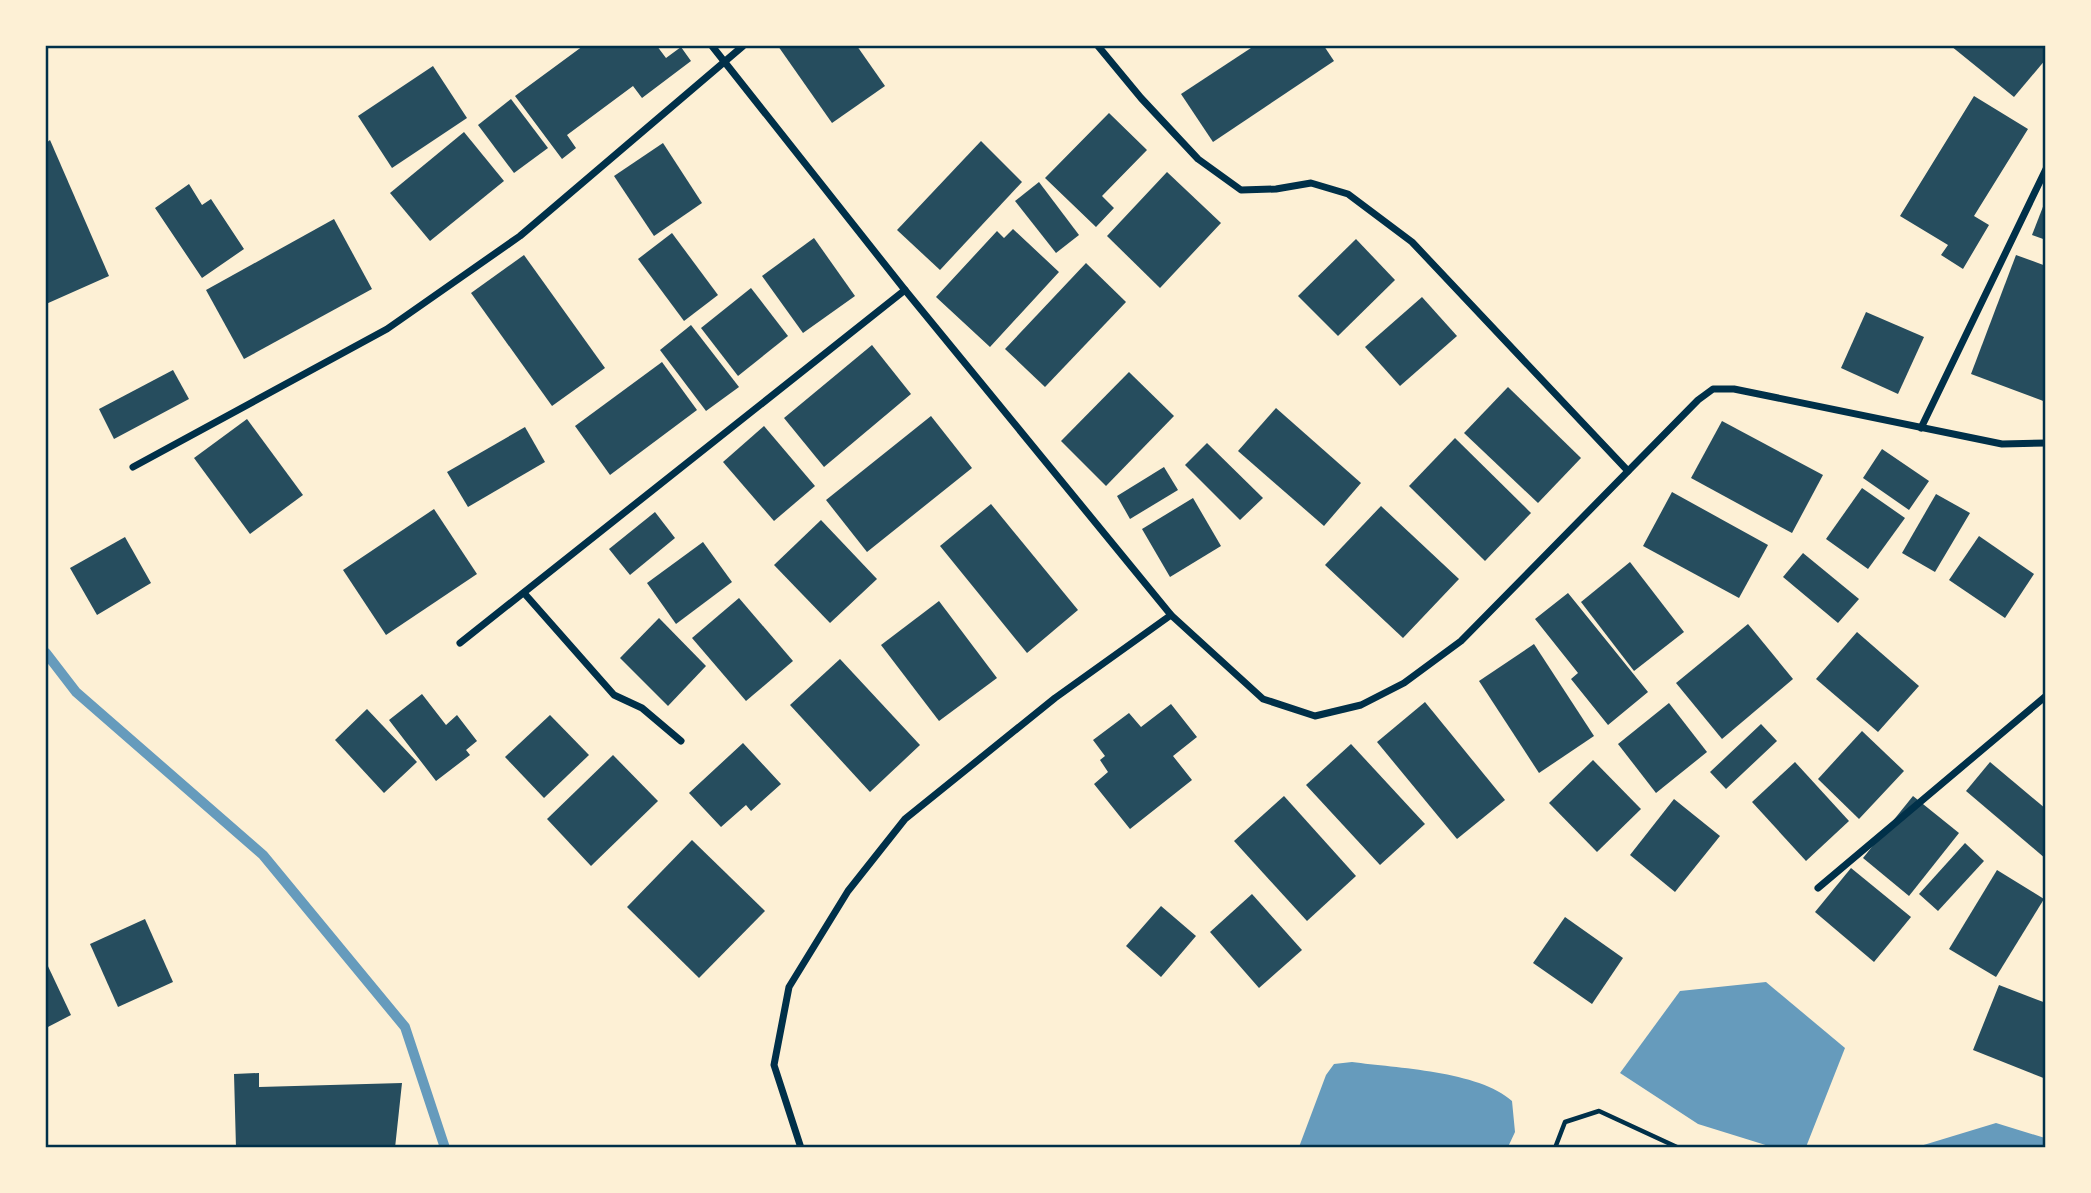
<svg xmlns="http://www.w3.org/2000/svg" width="2091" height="1193" font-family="Georgia,serif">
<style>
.water{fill:#669bbc}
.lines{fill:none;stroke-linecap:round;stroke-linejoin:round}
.stream{stroke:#669bbc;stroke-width:10}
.building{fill:#264d5e}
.path{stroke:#003049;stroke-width:4.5}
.minor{stroke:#003049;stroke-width:7}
.neatline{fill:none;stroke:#003049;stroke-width:2.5}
</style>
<rect width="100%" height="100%" fill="#fdf0d5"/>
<g class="water">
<polygon points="1766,982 1845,1048 1806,1147 1772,1147 1698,1124 1620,1073 1680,991"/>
<path d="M1352 1062C1396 1068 1479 1071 1512 1101L1515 1132 1508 1147H1299L1326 1075 1334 1064Z"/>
<polygon points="1996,1123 2045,1138 2045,1147 1917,1147"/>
</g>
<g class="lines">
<polyline class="stream" points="46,653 76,692 263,855 405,1027 445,1148"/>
</g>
<g class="building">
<polygon points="583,46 657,46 666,58 681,47 691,61 642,98 633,86 567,135 576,148 562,159 515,96"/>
<polygon points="778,46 857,46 885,86 832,123"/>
<polygon points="1254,46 1324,46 1334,61 1213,142 1181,94"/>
<polygon points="1951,46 2046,46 2046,59 2014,97"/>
<polygon points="433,66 467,118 392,168 358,116"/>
<polygon points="1974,96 2028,129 1974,216 1989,225 1963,269 1941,255 1948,245 1900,216"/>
<polygon points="511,99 548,148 514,173 478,125"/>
<polygon points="1109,113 1147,150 1102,196 1114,208 1096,227 1045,178"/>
<polygon points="464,132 504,181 430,241 390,193"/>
<polygon points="50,140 109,276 46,304 46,143"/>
<polygon points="981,141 1022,182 940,270 897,230"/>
<polygon points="663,143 702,203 654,236 614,176"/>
<polygon points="1167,172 1221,223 1160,288 1107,236"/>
<polygon points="1039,182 1079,235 1056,253 1015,201"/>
<polygon points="189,184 202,205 211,199 244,249 202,278 155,208"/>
<polygon points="2046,199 2046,240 2032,235"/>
<polygon points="334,219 372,289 244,359 206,290"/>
<polygon points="1013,229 1059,272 990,347 936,297 997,231 1004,238"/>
<polygon points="672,233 718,295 684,321 638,259"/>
<polygon points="814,238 855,296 803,333 762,276"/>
<polygon points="1356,239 1395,280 1338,336 1298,296"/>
<polygon points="524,255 605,368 552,406 471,293"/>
<polygon points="2016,255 2046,266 2046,402 1971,374"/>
<polygon points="1086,263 1126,302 1045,387 1005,349"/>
<polygon points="751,288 788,336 738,376 701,328"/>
<polygon points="1422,297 1457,336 1400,386 1365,347"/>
<polygon points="1866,312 1924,337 1898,394 1841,368"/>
<polygon points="691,325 739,387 706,411 660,350"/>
<polygon points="872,345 911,394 824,467 784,418"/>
<polygon points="662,362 697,410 610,475 575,426"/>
<polygon points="173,370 189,399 114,439 99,409"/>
<polygon points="1129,372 1174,416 1106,486 1061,441"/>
<polygon points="1508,387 1581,458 1538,503 1464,433"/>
<polygon points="1276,408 1361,483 1324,526 1238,451"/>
<polygon points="931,416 972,468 867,552 826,500"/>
<polygon points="247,419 303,495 250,534 194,458"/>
<polygon points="1722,421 1823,475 1792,533 1691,478"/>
<polygon points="764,426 815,486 774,521 723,462"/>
<polygon points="525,427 545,462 468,507 447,472"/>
<polygon points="1455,438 1531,513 1485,561 1409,486"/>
<polygon points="1207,443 1263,498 1240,520 1185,465"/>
<polygon points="1882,449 1929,481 1909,510 1863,478"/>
<polygon points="1164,467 1178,490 1130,519 1117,496"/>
<polygon points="1862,488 1905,518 1868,569 1826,539"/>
<polygon points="1672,492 1768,545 1739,598 1643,546"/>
<polygon points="1936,494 1970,513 1935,572 1902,553"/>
<polygon points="1193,498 1221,546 1170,577 1142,529"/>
<polygon points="991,504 1078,610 1027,653 940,546"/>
<polygon points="1381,506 1459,579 1403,638 1325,565"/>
<polygon points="434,509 477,574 386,635 343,570"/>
<polygon points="655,512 675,538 630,575 609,549"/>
<polygon points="821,520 877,579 830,623 774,565"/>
<polygon points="1979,536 2034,574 2005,618 1949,580"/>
<polygon points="125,537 151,583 97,615 70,568"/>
<polygon points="703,542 732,582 676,624 647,583"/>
<polygon points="1803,553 1859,599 1838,623 1783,577"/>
<polygon points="1630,562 1684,632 1634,671 1581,602"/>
<polygon points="1568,593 1648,692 1608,725 1571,679 1578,673 1535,619"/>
<polygon points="739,598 793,661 746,701 692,638"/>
<polygon points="939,601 997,678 939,721 881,645"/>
<polygon points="659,618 706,666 668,706 620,658"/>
<polygon points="1748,624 1793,679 1722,739 1676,683"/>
<polygon points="1857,632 1919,686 1878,732 1816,679"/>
<polygon points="1534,644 1594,736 1539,773 1479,681"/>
<polygon points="840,659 920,745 870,792 790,705"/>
<polygon points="422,694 446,725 457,715 477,741 466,750 470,755 436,781 389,720"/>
<polygon points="1425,702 1505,800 1457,839 1377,742"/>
<polygon points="1669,703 1707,752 1656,793 1618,744"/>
<polygon points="1171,704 1197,737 1173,756 1192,780 1130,829 1094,784 1108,772 1100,760 1105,756 1093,740 1129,713 1141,727"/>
<polygon points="367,709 417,762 384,793 335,740"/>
<polygon points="550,715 589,755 544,798 505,757"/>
<polygon points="1761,724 1777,741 1726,789 1710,772"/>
<polygon points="1862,731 1904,771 1859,819 1818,779"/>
<polygon points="743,743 781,784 751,811 746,805 721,827 689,793"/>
<polygon points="1351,744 1425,824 1380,865 1306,785"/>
<polygon points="613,755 658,801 591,866 547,819"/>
<polygon points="1593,760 1641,809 1597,852 1549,803"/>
<polygon points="1795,762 1849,821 1806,861 1752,802"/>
<polygon points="1990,762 2046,809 2046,859 1966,791"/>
<polygon points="1284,796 1356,876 1307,921 1234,841"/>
<polygon points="1913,796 1959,833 1909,896 1863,858"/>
<polygon points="1674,799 1720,836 1675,892 1630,855"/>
<polygon points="692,840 765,911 699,978 627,907"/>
<polygon points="1965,843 1984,861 1938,911 1919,894"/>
<polygon points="1851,868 1911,917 1874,962 1815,912"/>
<polygon points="1997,870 2044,899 1996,977 1949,949"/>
<polygon points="1252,894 1302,950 1259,988 1210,932"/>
<polygon points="1161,906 1196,936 1161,977 1126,946"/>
<polygon points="1565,917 1623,958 1592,1004 1533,963"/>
<polygon points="145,919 173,982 118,1007 90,944"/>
<polygon points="46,962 71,1015 46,1028"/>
<polygon points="1999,985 2046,1003 2046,1079 1973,1050"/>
<polygon points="259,1073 259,1087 402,1083 395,1148 236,1148 234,1074"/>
</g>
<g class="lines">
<polyline class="path" points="1555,1148 1565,1122 1599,1111 1679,1148"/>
<g class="minor">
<polyline points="712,46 905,290 1171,615 1263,699 1315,716 1361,705 1404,683 1461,641 1698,400 1713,389 1734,389 2002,444 2046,443"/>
<polyline points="1098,46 1141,98 1198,159 1241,190 1276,189 1311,183 1348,194 1412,242 1628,471"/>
<polyline points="1921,428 2046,169"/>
<polyline points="133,467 387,329 520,236 743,46"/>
<polyline points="524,593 614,695 642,708 681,741"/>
<polyline points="460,643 905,290"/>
<polyline points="1818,888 2046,696"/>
<polyline points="801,1148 774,1065 789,987 848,891 905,819 1055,698 1171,615"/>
</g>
</g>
<rect width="2091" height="1193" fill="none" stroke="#fdf0d5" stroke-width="94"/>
<rect x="47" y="47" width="1997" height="1099" class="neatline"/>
</svg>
